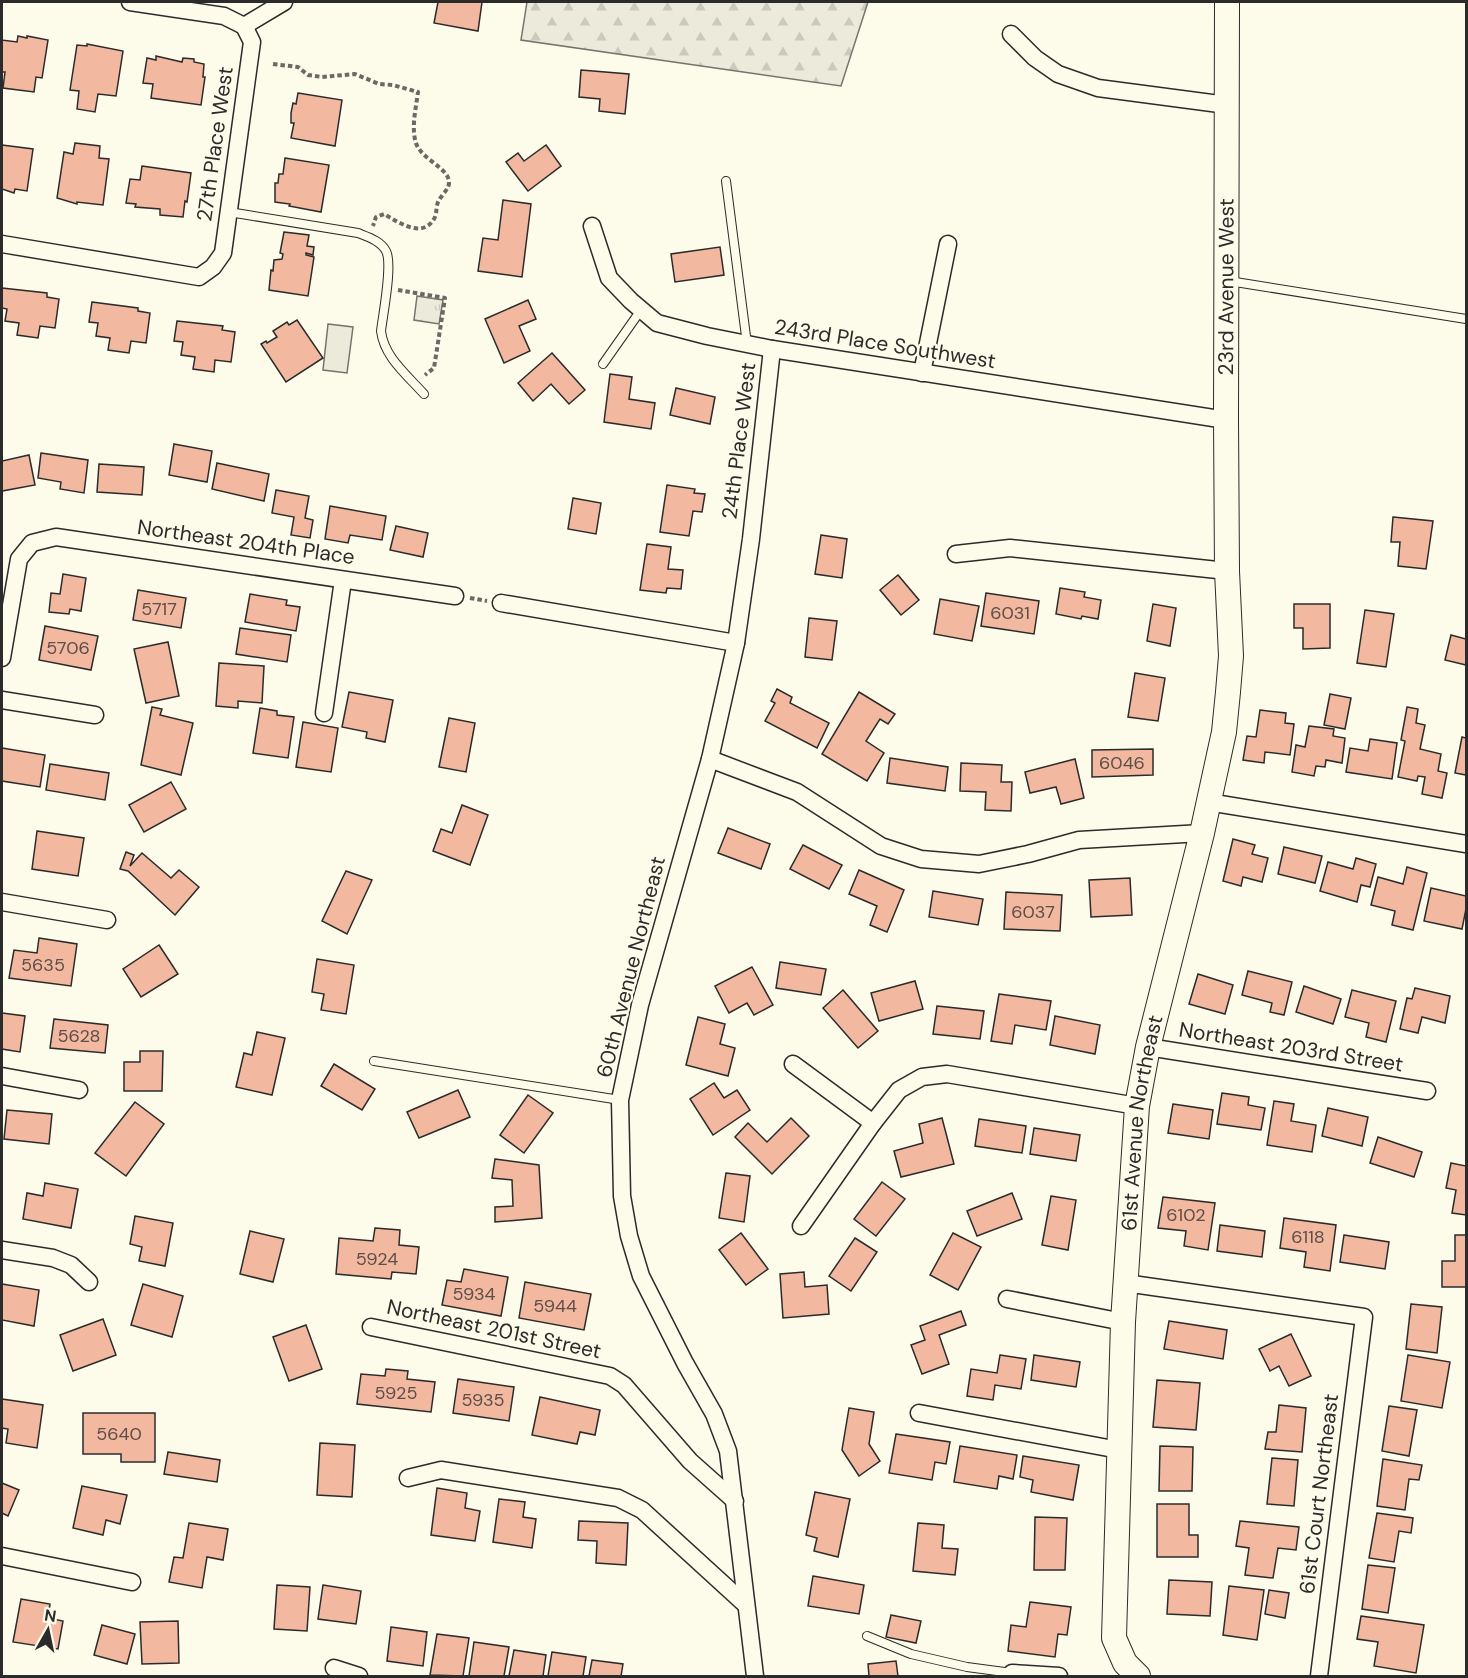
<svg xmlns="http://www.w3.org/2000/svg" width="1468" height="1678" font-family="'DM Sans',sans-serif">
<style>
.grass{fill:url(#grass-tufts);stroke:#74746e;stroke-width:1.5}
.forest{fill:url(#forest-firs);stroke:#74746e;stroke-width:1.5}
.pitch{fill:#ecebdb;stroke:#74746e;stroke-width:1.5}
.building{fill:#f2b8a0;stroke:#2b2b2b;stroke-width:1.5}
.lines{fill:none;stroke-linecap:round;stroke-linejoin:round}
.lane-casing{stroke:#2b2b2b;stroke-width:10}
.street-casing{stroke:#2b2b2b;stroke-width:19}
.secondary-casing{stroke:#2b2b2b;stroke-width:26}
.path{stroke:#6a6964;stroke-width:4;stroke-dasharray:4.5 3;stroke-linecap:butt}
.lane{stroke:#fdfbea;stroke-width:8}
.street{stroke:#fdfbea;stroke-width:16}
.secondary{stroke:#fdfbea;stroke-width:24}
.labels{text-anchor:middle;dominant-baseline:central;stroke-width:4.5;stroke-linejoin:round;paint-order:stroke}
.number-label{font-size:18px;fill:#5d4e48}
.street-label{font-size:21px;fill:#2b2b2b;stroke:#fdfbea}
</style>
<defs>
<pattern id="grass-tufts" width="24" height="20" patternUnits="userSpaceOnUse" patternTransform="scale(1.5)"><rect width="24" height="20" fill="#ecebdb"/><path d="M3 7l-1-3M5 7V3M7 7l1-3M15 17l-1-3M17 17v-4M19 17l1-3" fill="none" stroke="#cbcabc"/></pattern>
<pattern id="forest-firs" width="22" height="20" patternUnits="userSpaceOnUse" patternTransform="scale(1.5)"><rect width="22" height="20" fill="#ecebdb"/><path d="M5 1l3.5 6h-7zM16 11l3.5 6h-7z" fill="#cbcabc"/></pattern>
</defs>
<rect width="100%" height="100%" fill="#fdfbea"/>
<polygon class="grass" points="417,296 443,300 439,324 414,320"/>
<polygon class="forest" points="527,2 868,2 841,86 521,40"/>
<polygon class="pitch" points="328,324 353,327 347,373 323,370"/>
<g class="building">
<polygon points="438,2 482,2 478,31 434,23"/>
<polygon points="18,36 27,38 27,36 48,40 42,78 36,77 34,92 3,88 5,72 2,72 2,40 17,42"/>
<polygon points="87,44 123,51 116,96 98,94 95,112 77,109 79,91 70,90 77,45 87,46"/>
<polygon points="156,56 182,62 183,58 194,59 194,62 204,64 203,77 205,77 201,105 151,98 153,84 143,83 147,58 156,60"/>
<polygon points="581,70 629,74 625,114 599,111 600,99 579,97"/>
<polygon points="298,93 342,100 335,146 291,138 294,123 291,123 291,113 293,103 296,104"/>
<polygon points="75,143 100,146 99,158 109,159 103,205 77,202 77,204 57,198 64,152 73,154"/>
<polygon points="2,145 33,149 27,191 15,189 14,193 2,189"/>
<polygon points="546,145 561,166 528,191 506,162 518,153 524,161"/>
<polygon points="285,158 329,165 321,212 289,206 290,204 275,202 275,183 278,183 279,174 283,174"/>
<polygon points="142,166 191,173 187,202 185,201 183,217 160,215 160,209 135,207 136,204 126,203 130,179 140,180"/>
<polygon points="503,200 531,204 522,277 478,271 483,238 498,240"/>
<polygon points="284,232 309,235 307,246 314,247 313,255 306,253 306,255 314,257 308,296 269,290 271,270 273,271 274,260 282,259 283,254 280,253"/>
<polygon points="720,247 724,275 675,282 671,254"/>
<polygon points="2,288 47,293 47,297 59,299 55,328 40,326 38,338 17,335 19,323 5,321 7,309 2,308"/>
<polygon points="528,300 536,319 519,326 530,351 504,363 485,319"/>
<polygon points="92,302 138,308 138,311 150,313 146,343 131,341 129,353 108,350 110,338 96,336 98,323 89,322"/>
<polygon points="297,320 323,358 286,382 261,344 266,341 267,343 277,337 273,331 287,322 289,325"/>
<polygon points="177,321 223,326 222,330 235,332 231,362 215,360 214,372 193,369 195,357 181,355 183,342 174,341"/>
<polygon points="552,353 585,390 569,404 551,384 533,401 518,383"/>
<polygon points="610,374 632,377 629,399 655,403 651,429 604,422"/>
<polygon points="676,388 715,397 710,424 670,415"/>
<polygon points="174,444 212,451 207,482 169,475"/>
<polygon points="41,453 88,460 84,493 60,489 61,482 38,478"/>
<polygon points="29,455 35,485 2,491 2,461"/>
<polygon points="217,463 269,474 264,501 212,489"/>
<polygon points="99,464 144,467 142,495 97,492"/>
<polygon points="667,485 695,489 694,493 705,494 702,512 693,511 689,536 660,532"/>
<polygon points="276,490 309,496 305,518 313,520 310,538 291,535 294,517 272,513"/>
<polygon points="573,498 601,503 596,534 568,529"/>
<polygon points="330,506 386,516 382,540 350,535 348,543 325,539"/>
<polygon points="1393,517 1433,521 1426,569 1398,566 1400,542 1391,542"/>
<polygon points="396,526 428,533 423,557 390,550"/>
<polygon points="821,535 847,539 842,578 815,574"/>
<polygon points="647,544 671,547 668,569 683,570 681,589 667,588 666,593 640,590"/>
<polygon points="63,574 86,578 81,611 70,609 69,614 49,612 51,593 60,594"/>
<polygon points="898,575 919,600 901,615 880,590"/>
<polygon points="1060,588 1085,592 1084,597 1101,600 1098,619 1082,616 1081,619 1056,614"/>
<polygon points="138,590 186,598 181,628 133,620"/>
<polygon points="986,593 1039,601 1034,634 981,626"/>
<polygon points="250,594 287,600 286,605 300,607 296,631 245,622"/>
<polygon points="940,599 979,606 972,641 934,634"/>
<polygon points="1153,604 1176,608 1170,646 1147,641"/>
<polygon points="1294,604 1330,604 1330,648 1303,649 1303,628 1294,628"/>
<polygon points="1365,610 1394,614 1386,667 1357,663"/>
<polygon points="809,618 837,621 832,660 805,657"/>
<polygon points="45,626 98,636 91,670 39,660"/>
<polygon points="240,628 291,635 287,662 236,654"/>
<polygon points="1451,635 1466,639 1466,665 1445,660"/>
<polygon points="168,642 179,696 146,703 134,649"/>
<polygon points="219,663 264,666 262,703 238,701 238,708 216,706"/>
<polygon points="1135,673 1165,678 1158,721 1128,717"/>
<polygon points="777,689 792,697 790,703 829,723 817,748 765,721 775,703 771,701"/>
<polygon points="349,692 393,700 385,742 366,738 367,732 342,727"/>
<polygon points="859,692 895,714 888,724 880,719 866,741 884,753 867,781 822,754"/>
<polygon points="1330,694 1351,698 1345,729 1324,725"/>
<polygon points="152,707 162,709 160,715 193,723 181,775 141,765"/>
<polygon points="1407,707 1418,709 1416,723 1425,725 1420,749 1441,754 1438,771 1447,773 1442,798 1422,794 1425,777 1418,776 1417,781 1398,777 1405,741 1401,740"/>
<polygon points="260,708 277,711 277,715 294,717 288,758 253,753"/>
<polygon points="1260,710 1286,713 1285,723 1294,724 1290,755 1265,752 1264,763 1243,760 1247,736 1256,737"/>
<polygon points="449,718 475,723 466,772 439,767"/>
<polygon points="303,722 338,728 331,772 296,767"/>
<polygon points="1309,726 1334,729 1333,736 1345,738 1342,763 1326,760 1325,767 1316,766 1314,776 1292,772 1296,745 1305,747"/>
<polygon points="1462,737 1466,738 1466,775 1455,773"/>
<polygon points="1370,739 1397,743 1392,779 1346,772 1350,748 1368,751"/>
<polygon points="2,748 45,755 40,787 2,781"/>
<polygon points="1153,749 1153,775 1092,777 1092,750"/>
<polygon points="890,758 948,767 945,791 887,783"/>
<polygon points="1075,759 1084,798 1061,804 1056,787 1030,793 1025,772"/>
<polygon points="961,763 1002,765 1001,782 1012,782 1011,811 985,810 986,792 960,791"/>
<polygon points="50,764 109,773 105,800 46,790"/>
<polygon points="171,782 186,809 144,832 129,805"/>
<polygon points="462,805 488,815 470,865 433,851 441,829 452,833"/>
<polygon points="728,828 770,844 761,869 718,853"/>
<polygon points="37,831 84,838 78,876 32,869"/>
<polygon points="1233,839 1255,845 1252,854 1268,858 1262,882 1243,877 1241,886 1223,881"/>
<polygon points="803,845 842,865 829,889 790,869"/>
<polygon points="1284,847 1322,856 1315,883 1278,874"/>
<polygon points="126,852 134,855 130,866 142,853 171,878 179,870 199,887 175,915 128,871 120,869"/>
<polygon points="1356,858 1376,864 1370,887 1361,885 1357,902 1320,891 1328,862 1353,869"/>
<polygon points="1407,867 1427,873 1413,930 1392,925 1395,911 1371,905 1378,877 1403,884"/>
<polygon points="859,870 904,890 887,932 870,925 877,906 849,894"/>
<polygon points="346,871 372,880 347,934 322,921"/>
<polygon points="1130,878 1132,915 1091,917 1089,880"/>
<polygon points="1431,888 1466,896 1466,909 1462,929 1424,921"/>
<polygon points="933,891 983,899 978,925 929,917"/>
<polygon points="1006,892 1062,895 1060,931 1004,929"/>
<polygon points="39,938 77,944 71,986 9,978 14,950 37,953"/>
<polygon points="159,945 178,974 141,997 123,969"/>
<polygon points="317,959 354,965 346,1014 321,1010 324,994 312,992"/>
<polygon points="780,962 826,969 821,995 776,988"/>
<polygon points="752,967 773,1005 754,1015 747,1003 729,1013 715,986"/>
<polygon points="1248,971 1292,982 1284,1015 1270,1012 1272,1003 1242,995"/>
<polygon points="1198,974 1233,985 1225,1014 1189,1004"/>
<polygon points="915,981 923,1009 879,1021 871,993"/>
<polygon points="1304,986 1341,999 1333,1024 1296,1012"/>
<polygon points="1415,988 1450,996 1445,1023 1422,1017 1418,1033 1400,1029 1407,998 1412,999"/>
<polygon points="843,990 878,1031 858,1048 823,1008"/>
<polygon points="1352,990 1396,1001 1386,1042 1366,1037 1369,1023 1345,1017"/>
<polygon points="999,994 1051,1001 1046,1030 1015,1025 1012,1044 991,1041"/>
<polygon points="937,1006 984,1011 980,1039 933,1034"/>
<polygon points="2,1013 25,1016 20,1052 2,1049"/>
<polygon points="1055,1016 1100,1025 1095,1054 1050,1045"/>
<polygon points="698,1017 725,1024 720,1044 735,1048 728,1076 686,1065"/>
<polygon points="54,1019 108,1025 105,1053 50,1048"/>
<polygon points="257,1032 285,1038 272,1095 236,1087 244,1053 252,1055"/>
<polygon points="140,1051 163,1051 162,1091 124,1091 124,1062 140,1062"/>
<polygon points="334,1064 375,1089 362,1110 321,1086"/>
<polygon points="714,1083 724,1098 737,1090 750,1110 713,1135 690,1099"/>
<polygon points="458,1090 470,1117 419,1138 407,1112"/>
<polygon points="1222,1093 1249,1097 1248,1105 1265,1108 1261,1130 1217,1124"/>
<polygon points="528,1095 553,1113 524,1153 500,1135"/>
<polygon points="1274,1101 1294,1104 1291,1121 1316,1125 1312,1152 1267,1145"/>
<polygon points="135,1102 164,1124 126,1176 95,1153"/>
<polygon points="1173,1104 1213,1110 1209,1139 1168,1133"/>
<polygon points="1328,1108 1368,1117 1362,1146 1322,1136"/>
<polygon points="7,1110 52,1114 49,1144 4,1139"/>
<polygon points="791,1118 809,1136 772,1174 735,1137 748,1123 767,1142"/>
<polygon points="942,1118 954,1164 901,1177 894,1151 923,1143 919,1124"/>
<polygon points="979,1119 1026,1126 1022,1153 975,1146"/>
<polygon points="1034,1128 1080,1135 1076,1161 1030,1154"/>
<polygon points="1378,1137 1422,1152 1414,1177 1370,1163"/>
<polygon points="495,1159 539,1165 542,1218 495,1222 495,1207 513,1206 512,1180 492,1178"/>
<polygon points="1451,1163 1466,1166 1466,1215 1452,1213 1456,1190 1446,1188"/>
<polygon points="726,1173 750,1176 744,1222 719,1218"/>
<polygon points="882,1182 905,1199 876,1236 854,1219"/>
<polygon points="45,1183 78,1189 71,1228 23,1219 27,1193 43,1196"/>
<polygon points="1012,1193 1022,1219 977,1236 967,1211"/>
<polygon points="1051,1196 1076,1200 1068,1250 1042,1245"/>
<polygon points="1163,1197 1215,1203 1208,1250 1184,1246 1186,1231 1158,1228"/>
<polygon points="135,1216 173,1223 165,1266 139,1261 142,1247 130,1244"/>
<polygon points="1284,1218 1336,1225 1330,1271 1304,1267 1306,1252 1280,1248"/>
<polygon points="1220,1225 1265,1231 1262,1257 1217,1251"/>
<polygon points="375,1228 400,1230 399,1245 419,1247 416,1274 392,1272 391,1279 336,1274 339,1238 373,1241"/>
<polygon points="250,1231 284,1239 273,1282 240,1274"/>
<polygon points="741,1233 768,1269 746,1285 719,1250"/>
<polygon points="953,1233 981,1247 958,1290 930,1275"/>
<polygon points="1344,1235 1389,1242 1385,1269 1340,1262"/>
<polygon points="1455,1235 1466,1235 1466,1287 1442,1287 1442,1261 1455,1261"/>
<polygon points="855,1238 877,1252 851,1291 829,1276"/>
<polygon points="464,1269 508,1277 501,1316 442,1305 447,1280 461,1282"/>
<polygon points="804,1272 805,1287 827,1285 829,1314 783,1318 780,1274"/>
<polygon points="525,1282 591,1294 584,1330 519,1318"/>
<polygon points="2,1284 39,1290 34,1326 2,1320"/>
<polygon points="143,1284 183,1296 172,1337 131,1325"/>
<polygon points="1411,1304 1442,1307 1437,1353 1406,1349"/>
<polygon points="961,1311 966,1325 939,1335 949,1364 922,1374 911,1345 925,1340 920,1326"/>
<polygon points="103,1319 116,1355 73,1371 60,1335"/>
<polygon points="1169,1321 1227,1330 1223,1359 1164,1349"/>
<polygon points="306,1325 322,1369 289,1381 273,1337"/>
<polygon points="1291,1334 1311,1376 1289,1386 1279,1366 1270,1371 1259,1349"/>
<polygon points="1000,1355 1026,1359 1021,1389 995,1385 993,1400 967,1396 971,1369 997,1373"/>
<polygon points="1034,1355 1080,1362 1076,1387 1031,1380"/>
<polygon points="1408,1355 1450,1362 1442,1408 1401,1401"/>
<polygon points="386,1369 408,1371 407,1379 435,1382 431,1412 357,1404 361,1374 385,1376"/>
<polygon points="458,1379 514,1387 509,1421 453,1413"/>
<polygon points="1157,1380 1200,1383 1196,1430 1153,1427"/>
<polygon points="540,1397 600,1410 595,1435 580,1432 577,1444 532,1435"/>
<polygon points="2,1399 43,1405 37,1448 6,1443 8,1429 2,1428"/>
<polygon points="1279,1405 1306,1408 1302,1452 1265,1449 1268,1432 1276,1432"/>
<polygon points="1389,1406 1417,1410 1409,1456 1382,1451"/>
<polygon points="849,1408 874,1412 869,1444 880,1461 859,1476 842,1450"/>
<polygon points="83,1413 155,1413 155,1462 121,1462 121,1454 83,1454"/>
<polygon points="896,1434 950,1442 946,1464 935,1462 932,1480 889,1473"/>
<polygon points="320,1443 355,1445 352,1497 317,1495"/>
<polygon points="960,1446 1017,1455 1013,1479 999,1476 997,1489 954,1482"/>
<polygon points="1160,1446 1193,1447 1192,1491 1159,1491"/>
<polygon points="168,1452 220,1460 217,1482 164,1474"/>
<polygon points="1023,1456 1079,1465 1073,1500 1031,1492 1033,1480 1020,1477"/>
<polygon points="1272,1458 1298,1460 1294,1506 1267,1504"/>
<polygon points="1383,1459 1422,1465 1419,1480 1409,1479 1405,1510 1377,1506"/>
<polygon points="2,1483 19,1490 8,1516 2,1513"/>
<polygon points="82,1486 127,1495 120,1524 106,1520 103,1535 73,1528"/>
<polygon points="437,1488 467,1493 465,1508 480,1511 475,1541 431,1535"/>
<polygon points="815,1492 850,1499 838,1557 814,1551 817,1538 806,1535"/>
<polygon points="499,1499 525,1502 523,1517 536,1519 532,1548 493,1542"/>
<polygon points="1157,1504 1189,1504 1189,1535 1198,1535 1198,1557 1157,1557"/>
<polygon points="1377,1513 1413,1518 1411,1533 1399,1531 1394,1562 1369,1558"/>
<polygon points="1035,1517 1067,1518 1065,1570 1034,1570"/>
<polygon points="579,1521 628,1523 626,1565 596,1563 597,1541 578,1540"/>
<polygon points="1240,1521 1299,1527 1296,1550 1278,1548 1273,1578 1245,1575 1249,1548 1236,1546"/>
<polygon points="189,1523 228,1529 223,1560 207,1557 202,1588 169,1582 174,1557 183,1558"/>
<polygon points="918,1523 944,1525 942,1548 958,1549 955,1575 913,1571"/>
<polygon points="1368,1565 1395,1568 1388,1613 1362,1609"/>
<polygon points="813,1576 864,1585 859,1614 808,1606"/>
<polygon points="1169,1580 1212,1582 1210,1616 1167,1614"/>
<polygon points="277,1585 310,1587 307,1631 274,1629"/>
<polygon points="323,1585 361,1591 356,1624 318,1619"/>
<polygon points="1229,1586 1264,1590 1257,1640 1223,1635"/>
<polygon points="1269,1590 1289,1593 1285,1618 1265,1614"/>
<polygon points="21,1599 50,1604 48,1618 63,1621 58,1649 13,1642"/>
<polygon points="1030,1602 1071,1607 1067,1635 1058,1634 1055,1657 1008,1651 1011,1625 1026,1627"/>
<polygon points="891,1615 921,1621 916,1643 886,1637"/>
<polygon points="1361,1616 1424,1625 1416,1673 1374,1666 1378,1642 1357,1639"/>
<polygon points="178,1621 179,1663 142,1664 140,1622"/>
<polygon points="102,1625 135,1634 127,1664 94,1655"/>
<polygon points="391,1627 427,1632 423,1666 387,1661"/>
<polygon points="437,1634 469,1638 463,1676 430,1675"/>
<polygon points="474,1642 509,1647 504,1676 469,1676"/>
<polygon points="514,1650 546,1655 543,1676 509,1676"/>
<polygon points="552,1652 586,1657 583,1676 548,1676"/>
<polygon points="592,1660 623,1664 621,1676 589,1676"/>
<polygon points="896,1661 898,1676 869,1676 868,1664"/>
</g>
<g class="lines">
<g class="lane-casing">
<g id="lane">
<polyline points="726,181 747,344"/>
<path d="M229 212 358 233C368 237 381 241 386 251 393 264 383 314 381 331 384 357 407 375 424 394"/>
<polyline points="1229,281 1466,319"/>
<polyline points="603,364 641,310"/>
<polyline points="374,1061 620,1100"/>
<polyline points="867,1636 911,1654 967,1667 1012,1673 1012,1676"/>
</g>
</g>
<g class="street-casing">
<g id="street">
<polyline points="130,2 224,16 244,26"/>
<polyline points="244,26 284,2"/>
<polyline points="1011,34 1035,58 1058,74 1098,88 1227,105"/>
<polyline points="592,226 609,278 631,301 657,323 707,336 772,349 1226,420"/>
<polyline points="2,244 199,277 213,267 223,253 252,42 244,26"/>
<polyline points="922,373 948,244"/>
<polyline points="956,554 1010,548 1227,571"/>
<polyline points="501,603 736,643"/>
<polyline points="2,658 19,559 32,543 56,537 455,596"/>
<polyline points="2,700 95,715"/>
<polyline points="324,713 343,580"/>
<polyline points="710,759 797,792 881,846 921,859 979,864 1028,854 1079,840 1202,833"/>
<polyline points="1208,802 1466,844"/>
<polyline points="2,902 107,920"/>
<polyline points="1148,1047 1427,1091"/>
<polyline points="793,1064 873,1123 899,1090 922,1077 947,1074 1137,1106"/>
<polyline points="2,1076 79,1090"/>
<polyline points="801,1226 873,1123"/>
<polyline points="2,1250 53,1258 71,1265 89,1282"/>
<polyline points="1125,1283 1364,1317 1319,1676"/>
<polyline points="1007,1299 1123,1322"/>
<polyline points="371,1327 610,1376 624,1385 690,1461 735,1501"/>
<polyline points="919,1413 1119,1450"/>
<polyline points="408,1478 441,1470 618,1498 642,1510 746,1605"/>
<polyline points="2,1556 132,1582"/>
<polyline points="334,1668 359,1676"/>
<polyline points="1012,1673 1059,1676"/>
<polyline points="755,1676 728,1451 714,1414 685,1363 641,1276 629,1236 622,1196 620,1100 640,1005 710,759 736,643 751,539 772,349"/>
</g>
</g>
<g class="secondary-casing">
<g id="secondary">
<path id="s1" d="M1138 1676 1125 1663 1114 1638 1123 1322 1137 1106 1148 1047 1202 833 1224 732 1228 692 1231 656 1227 571 1226 420 1227 2"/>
</g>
</g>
<g class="path">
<path d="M273 64 298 67 308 75 322 77 355 74 379 84 393 85 418 92C416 108 411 128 416 143 421 159 447 167 449 181 450 189 441 195 438 202 436 207 437 214 434 219 422 239 398 222 384 214L376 217 373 226"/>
<polyline points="398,290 445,298 434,368 425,375"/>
<polyline points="470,598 487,601"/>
</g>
<use href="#lane" class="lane"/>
<use href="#street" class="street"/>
<use href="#secondary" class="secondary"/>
</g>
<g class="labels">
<g class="number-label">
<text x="159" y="609">5717</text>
<text x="1010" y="613">6031</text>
<text x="68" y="648">5706</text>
<text x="1122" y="763">6046</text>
<text x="1033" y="912">6037</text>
<text x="43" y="965">5635</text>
<text x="79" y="1036">5628</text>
<text x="1186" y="1215">6102</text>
<text x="1308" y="1237">6118</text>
<text x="377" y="1259">5924</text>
<text x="474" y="1294">5934</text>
<text x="555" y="1306">5944</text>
<text x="396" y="1393">5925</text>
<text x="483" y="1400">5935</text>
<text x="119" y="1434">5640</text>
</g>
<g class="street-label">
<text transform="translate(215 144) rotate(-82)">27th Place West</text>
<text stroke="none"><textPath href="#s1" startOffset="1408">23rd Avenue West</textPath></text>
<text transform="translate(885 344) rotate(9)">243rd Place Southwest</text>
<text transform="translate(739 441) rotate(-83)">24th Place West</text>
<text transform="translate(246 542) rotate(8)">Northeast 204th Place</text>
<text transform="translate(631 967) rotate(-76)">60th Avenue Northeast</text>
<text transform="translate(1291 1047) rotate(9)">Northeast 203rd Street</text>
<text stroke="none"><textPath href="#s1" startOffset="562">61st Avenue Northeast</textPath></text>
<text transform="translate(494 1329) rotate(12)">Northeast 201st Street</text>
<text transform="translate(1319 1494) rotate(-83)">61st Court Northeast</text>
</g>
</g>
<rect width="1468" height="1678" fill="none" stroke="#2b2b2b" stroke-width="6"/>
<g transform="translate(48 1630) rotate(9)" stroke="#fdfbea" stroke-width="4.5" paint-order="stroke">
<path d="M0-4.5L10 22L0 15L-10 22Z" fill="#2b2b2b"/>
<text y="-9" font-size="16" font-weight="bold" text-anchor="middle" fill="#2b2b2b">N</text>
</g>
</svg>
